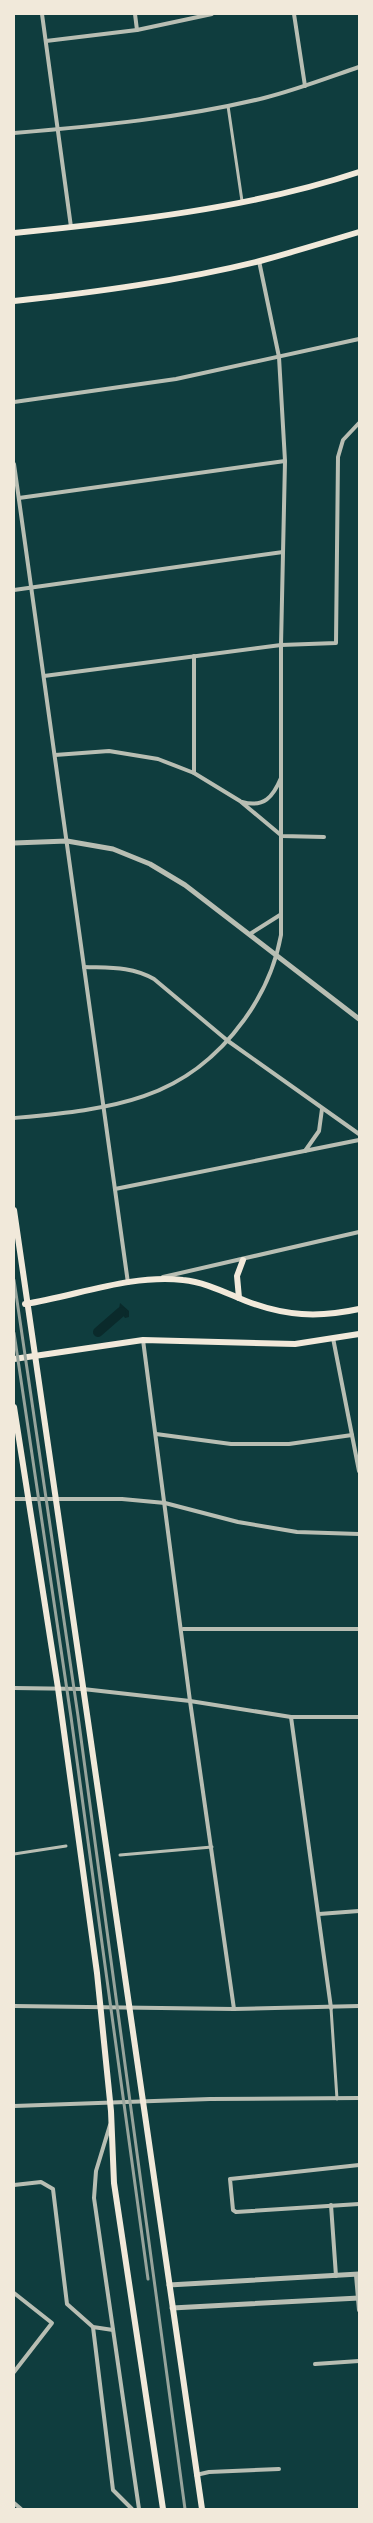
<svg xmlns="http://www.w3.org/2000/svg" width="373" height="2523" font-family="Ubuntu,sans-serif">
<style>
.water{fill:#0a2a2b}
.lines{fill:none;stroke-linecap:round;stroke-linejoin:round}
.canal{stroke:#0a2a2b;stroke-width:10}
.pedestrian{stroke:#b8beb3;stroke-width:3}
.minor{stroke:#b8beb3;stroke-width:4}
.tertiary{stroke:#b8beb3;stroke-width:5}
.secondary{stroke:#f1e9da;stroke-width:6}
.primary{stroke:#f1e9da;stroke-width:6}
.rail{stroke:#97a49c;stroke-width:3}
</style>
<rect width="100%" height="100%" fill="#0f3d3e"/>
<polygon class="water" points="120,1303 129,1311 129,1317 125,1318 119,1309"/>
<g class="lines">
<polyline class="canal" points="98,1332 121,1312"/>
<g class="pedestrian">
<polyline points="228,106 242,201"/>
<polyline points="14,1854 66,1846"/>
<polyline points="120,1855 212,1847"/>
<polyline points="331,2008 337,2099"/>
</g>
<g class="minor">
<polyline points="42,14 71,227"/>
<polyline points="135,14 137,30"/>
<polyline points="294,14 305,86"/>
<polyline points="46,41 137,30 212,14"/>
<path d="M14 133C98 126 182 118 264 98 296 90 327 78 359 67"/>
<polyline points="14,402 176,379 359,339"/>
<polyline points="14,464 128,1283"/>
<polyline points="19,498 285,461"/>
<polyline points="14,590 283,552"/>
<polyline points="194,656 194,773"/>
<polyline points="44,676 281,645 336,643 338,457 343,440 359,423"/>
<polyline points="55,755 109,751 158,759 194,773 240,801 282,836 324,837"/>
<path d="M242 802C264 808 273 797 281 778"/>
<polyline points="250,934 280,915"/>
<path d="M84 967C109 968 131 966 154 979L228 1041 359 1134"/>
<path d="M14 1118C109 1109 184 1103 244 1020 263 994 275 968 281 935V645L285 461 279 357 259 261"/>
<polyline points="305,1151 319,1131 322,1109"/>
<polyline points="115,1189 359,1140"/>
<polyline points="163,1277 359,1232"/>
<polyline points="333,1338 359,1471"/>
<polyline points="143,1340 190,1701 234,2009"/>
<polyline points="156,1434 231,1444 289,1444 352,1435"/>
<polyline points="14,1499 122,1499 165,1503 238,1522 297,1532 359,1534"/>
<polyline points="183,1629 359,1629"/>
<polyline points="14,1688 83,1689 190,1701 291,1717 359,1717"/>
<polyline points="291,1717 331,2008"/>
<polyline points="319,1914 359,1911"/>
<polyline points="14,2006 234,2009 359,2006"/>
<polyline points="14,2106 210,2099 359,2098"/>
<polyline points="110,2125 96,2171 94,2198 139,2509"/>
<polyline points="359,2165 230,2179 233,2210 236,2212 359,2204"/>
<polyline points="14,2185 41,2182 53,2189 67,2304 93,2327 113,2330"/>
<polyline points="331,2205 336,2276"/>
<polyline points="356,2275 359,2310"/>
<polyline points="14,2293 52,2323 14,2372"/>
<polyline points="93,2327 113,2490 132,2509"/>
<polyline points="315,2364 359,2361"/>
<polyline points="196,2475 209,2472 279,2469"/>
<polyline points="14,2503 21,2509"/>
</g>
<g class="tertiary">
<polyline points="14,843 67,841 113,849 150,864 185,885 359,1019"/>
<polyline points="169,2285 359,2274"/>
<polyline points="172,2308 359,2298"/>
</g>
<g class="secondary">
<path d="M14 233C126 222 252 208 359 172"/>
<path d="M14 301C96 292 180 281 260 261 293 252 326 242 359 232"/>
<polyline points="239,1298 237,1276 243,1260"/>
<path d="M25 1304C76 1296 131 1274 183 1280 205 1282 226 1293 246 1301 285 1316 318 1318 359 1309"/>
<polyline points="14,1359 143,1340 295,1344 359,1334"/>
</g>
<g class="primary">
<polyline points="14,1210 202,2509"/>
<polyline points="14,1407 58,1688 97,1973 111,2111 114,2183 163,2509"/>
</g>
<g class="rail">
<polyline points="14,1280 78,1716 185,2509"/>
<polyline points="14,1333 71,1717 148,2279"/>
</g>
</g>
<rect width="373" height="2523" fill="none" stroke="#f1e9da" stroke-width="30"/>
</svg>
